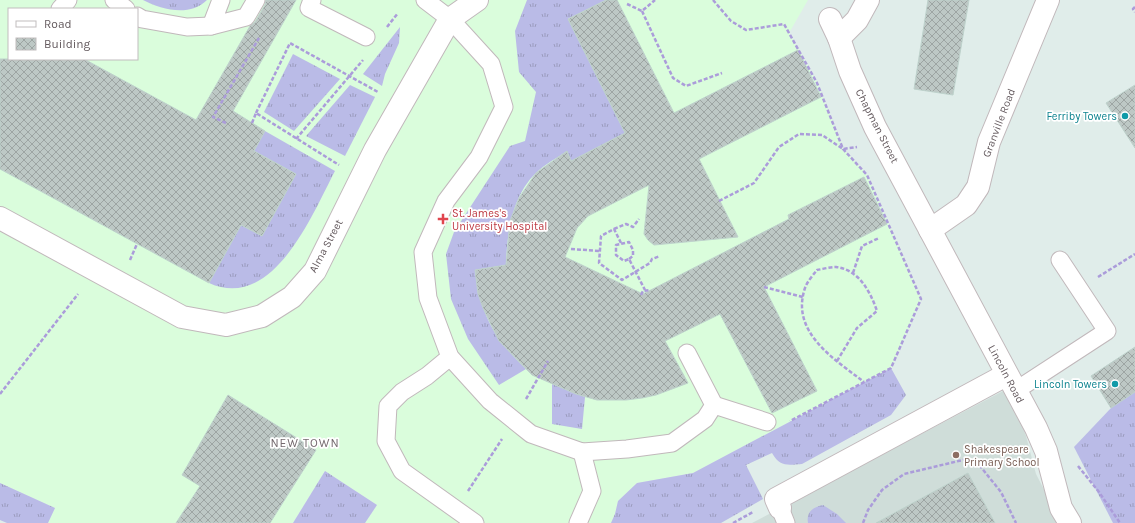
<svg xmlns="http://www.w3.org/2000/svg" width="1135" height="523" font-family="Karla,sans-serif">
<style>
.education{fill:#cfddd9}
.medical{fill:#dafddc;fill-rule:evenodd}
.grass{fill:url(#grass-tufts)}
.building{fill:url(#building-cross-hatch);stroke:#bed2cc}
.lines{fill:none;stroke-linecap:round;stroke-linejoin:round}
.service-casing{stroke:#c1b8bb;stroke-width:19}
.minor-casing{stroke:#c1b8bb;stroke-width:24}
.path{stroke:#ab9cda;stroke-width:2.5;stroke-dasharray:4 2;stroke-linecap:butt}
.service{stroke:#fff;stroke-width:17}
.minor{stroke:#fff;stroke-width:22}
.culture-dot{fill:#0f9aa8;stroke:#fff;stroke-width:1.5}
.health-dot{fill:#e0444e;stroke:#fff;stroke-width:1.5}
.education-dot{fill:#8d6e63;stroke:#fff;stroke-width:1.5}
.labels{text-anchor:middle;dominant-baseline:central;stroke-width:3.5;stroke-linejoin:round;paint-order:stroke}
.culture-label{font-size:11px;fill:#0d838f;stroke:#fff;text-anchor:end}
.street-label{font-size:11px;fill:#63595d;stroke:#fff}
.health-label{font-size:11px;fill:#be3a42;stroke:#fff;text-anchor:start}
.education-label{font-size:11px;fill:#785e54;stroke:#fff;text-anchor:start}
.neighbourhood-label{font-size:12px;letter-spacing:1px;fill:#756a6f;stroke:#fff}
</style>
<defs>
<pattern id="grass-tufts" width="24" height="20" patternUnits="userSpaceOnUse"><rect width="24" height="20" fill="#babbe7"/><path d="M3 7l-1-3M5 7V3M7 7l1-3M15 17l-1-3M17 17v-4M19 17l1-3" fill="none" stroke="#9b9bbe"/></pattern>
<pattern id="building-cross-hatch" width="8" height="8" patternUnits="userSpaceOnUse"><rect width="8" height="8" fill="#bdc8c5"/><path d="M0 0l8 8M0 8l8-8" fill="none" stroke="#9da5a3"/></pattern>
</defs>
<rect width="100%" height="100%" fill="#e0edea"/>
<polygon class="education" points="1007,389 1026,436 1036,474 1061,523 752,523"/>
<path class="medical" d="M0 0H808L789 33 817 83 843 149 867 175 921 299 891 368 693 473 637 483 618 501 615 514 611 523H365L377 505 325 471 293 523H48L55 508 0 483ZM9 9H137V59H9Z"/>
<g class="grass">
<path d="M143 0H207C190 17 162 10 143 0Z"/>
<path d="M527 0H606L568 19 625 133 571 161 567 151C557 158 545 164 536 173 512 196 507 233 506 265L475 270C482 317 493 337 526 369L499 385 468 339 451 299 446 254 454 232 510 146 525 141 536 92 519 72 515 31Z"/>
<polygon points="400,27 399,43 385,74 382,86 363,74"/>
<polygon points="293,54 340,79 294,131 264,112"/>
<polygon points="350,85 375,97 345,156 306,136"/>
<path d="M265 131 335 171C312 215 273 312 209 283L241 225 262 236 296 174 254 151Z"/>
<path d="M891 368 906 395 891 415 802 464C787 465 780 467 772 453L746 465 763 499 721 523H611L615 514 618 501 637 483 693 473Z"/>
<polygon points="552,384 585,397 582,429 552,424"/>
<polygon points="1135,389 1135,523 1113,523 1074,447 1111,408"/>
<polygon points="325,471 377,505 365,523 293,523"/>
<polygon points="0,483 55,508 48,523 7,523 0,520"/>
<path d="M823 505 837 514 846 523H808C806 512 813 507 823 505Z"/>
</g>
<g class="building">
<polygon points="266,0 296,0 233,111 265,131 254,151 296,174 262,236 241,225 209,283 0,169 0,59 84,59 196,120 250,26 255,22 265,5"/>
<polygon points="606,0 617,0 674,113 798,50 821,97 699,159 738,237 654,245 648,240 644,234 649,185 588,216 577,228 565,257 643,294 789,219 788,215 864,177 887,224 764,287 817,391 772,413 720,314 665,341 688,383 656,395 642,398 626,400 597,400 576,394 532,375 499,341 483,308 478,294 475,270 506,265 510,221 519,198 536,173 567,151 571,161 625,133 568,19"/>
<polygon points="928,0 969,0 953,95 914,89"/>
<polygon points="1135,85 1135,148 1106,103"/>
<polygon points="1135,347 1135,392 1111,408 1091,376"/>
<polygon points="228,395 316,450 270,523 176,523 200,486 182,475"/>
<polygon points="968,473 995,523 876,523"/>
</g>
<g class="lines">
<g class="service-casing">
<g id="service">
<polyline points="114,0 126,9"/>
<polyline points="221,0 211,26 246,17 256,0"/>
<polyline points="312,0 309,8 366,37"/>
<polyline points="425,0 450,19 491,64 504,107 479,157 446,201 423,252 428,298 450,357 490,401 531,434 582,452 627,449 672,443 705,419 714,405 687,353"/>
<polyline points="60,9 68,0"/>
<polyline points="137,16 142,19 187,27 211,26"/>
<polyline points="450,357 427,376 402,392 388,406 386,441 402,471 475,523"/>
<polyline points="1015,391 1107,331 1060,260"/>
<polyline points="714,405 767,422"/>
<polyline points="780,508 786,523"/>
<polyline points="578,523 592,491 582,452"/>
</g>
</g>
<g class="minor-casing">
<g id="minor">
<polyline points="830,19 839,38 850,71 875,127 1036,428 1046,451 1061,508 1070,523"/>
<polyline points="839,38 857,20 868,0"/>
<polyline points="0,218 182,317 226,325 262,316 292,297 315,271 375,150 450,19 477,0"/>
<polyline points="930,230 966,205 978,187 989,142 1048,0"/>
<polyline points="780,508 776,499 1006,375"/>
</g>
</g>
<g class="path">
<polyline points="713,0 731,21 746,30 784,24 817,83 843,149 867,175 921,299 891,368 790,421"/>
<polyline points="627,4 642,11 655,0"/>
<polyline points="1135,7 1133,9 1135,12"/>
<polyline points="642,11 673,78 686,86 722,73"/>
<polyline points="387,27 398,13"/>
<polyline points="256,113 290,43 378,92"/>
<polyline points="226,123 213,117 259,38"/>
<polyline points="252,123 256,113 339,165"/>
<polyline points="296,139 363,60"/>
<polyline points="719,201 754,183 779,147 799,134 822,135 843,149 857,147"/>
<polyline points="614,229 626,224 633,227 639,219"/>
<polyline points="621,243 614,229 601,236 599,263 622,280 650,263 652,259 660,256"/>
<polyline points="571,249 600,251"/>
<polyline points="629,259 633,256 633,250 629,242 616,245 616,255 624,261 629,259 645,290"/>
<polyline points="130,260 137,244"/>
<polyline points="853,273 862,246 879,238"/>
<polyline points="1098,277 1135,254"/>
<polyline points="764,287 803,297"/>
<polyline points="641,295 643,291 650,290"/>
<path d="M837 361 857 328 877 311C870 291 859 270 836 267 830 267 823 269 817 270 813 275 807 282 805 288 790 332 834 359 864 382"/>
<polyline points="0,394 78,294"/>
<polyline points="526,399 548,361"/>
<polyline points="1078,466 1099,492 1120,523"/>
<polyline points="468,491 502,439"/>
<polyline points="733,523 753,512"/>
<polyline points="863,523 868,510 882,490 904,474 967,459 980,466 1001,492 1016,523"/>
</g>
<use href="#service" class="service"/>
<use href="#minor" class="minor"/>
</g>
<g class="culture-dot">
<circle cx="1125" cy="116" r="4"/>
<circle cx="1115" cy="384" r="4"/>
</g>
<path class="health-dot" d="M441 213h4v4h4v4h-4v4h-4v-4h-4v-4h4z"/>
<circle class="education-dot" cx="956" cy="455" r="4"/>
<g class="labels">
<g class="culture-label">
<text x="1117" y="116">Ferriby Towers</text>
<text x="1107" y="384">Lincoln Towers</text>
</g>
<g class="street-label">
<text transform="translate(999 123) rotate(-69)">Granville Road</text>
<text transform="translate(877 126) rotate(63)">Chapman Street</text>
<text transform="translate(326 246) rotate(-62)">Alma Street</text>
<text transform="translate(1006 374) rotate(62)">Lincoln Road</text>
</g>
<g class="health-label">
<text x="452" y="213">St. James's<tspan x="452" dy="13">University Hospital</tspan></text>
</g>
<g class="education-label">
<text x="964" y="449">Shakespeare<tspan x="964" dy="13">Primary School</tspan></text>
</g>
<g class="neighbourhood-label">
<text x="305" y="443">NEW TOWN</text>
</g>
</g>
<rect x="8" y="8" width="130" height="52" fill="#ffffff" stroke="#c1bdbe"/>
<rect x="16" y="21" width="20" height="6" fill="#ffffff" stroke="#c1bdbe"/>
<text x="44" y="28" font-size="12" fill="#63595d">Road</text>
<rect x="16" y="38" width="20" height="12" fill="url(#building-cross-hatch)" stroke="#c1bdbe"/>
<text x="44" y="48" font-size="12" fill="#63595d">Building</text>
</svg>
